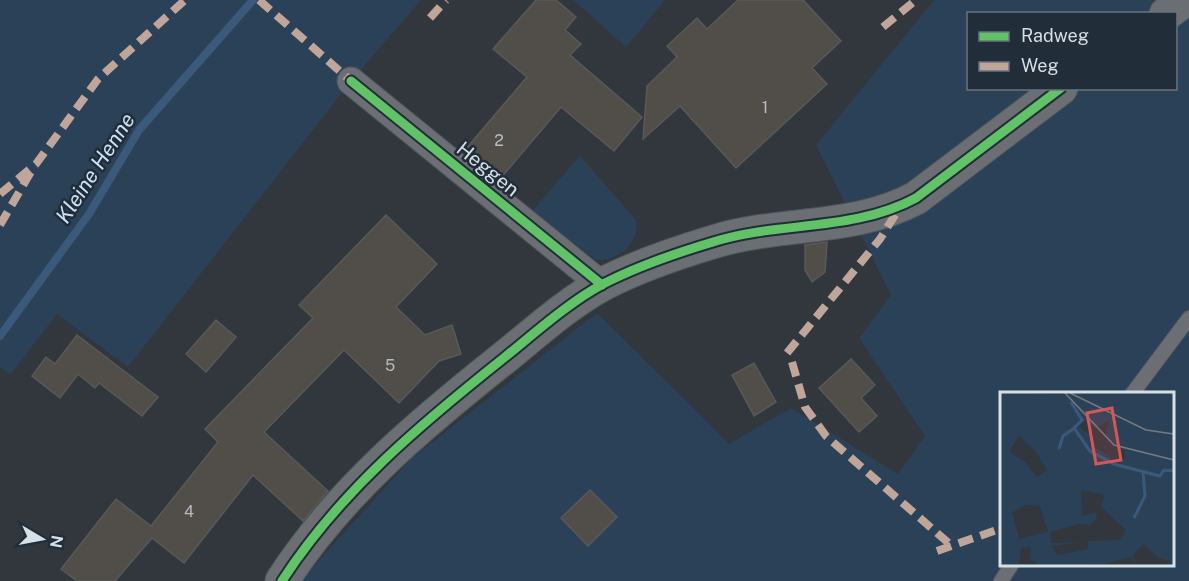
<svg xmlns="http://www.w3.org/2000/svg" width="1189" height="581" font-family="'Public Sans',sans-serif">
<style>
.green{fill:#2b4158;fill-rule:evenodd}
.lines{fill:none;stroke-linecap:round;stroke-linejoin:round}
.stream{stroke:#3b5a7b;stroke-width:8}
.building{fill:#514e4a;stroke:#595959;stroke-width:1.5}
.lane-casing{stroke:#4f555b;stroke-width:16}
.street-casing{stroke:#4f555b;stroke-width:29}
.secondary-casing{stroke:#4f555b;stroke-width:35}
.lane{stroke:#6b6f74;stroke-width:14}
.street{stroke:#6b6f74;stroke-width:27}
.secondary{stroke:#6b6f74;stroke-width:33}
.quiet{stroke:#c0a59a;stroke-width:8;stroke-dasharray:15 8;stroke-linecap:butt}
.cycleway-casing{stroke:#212d39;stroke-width:13}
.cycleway{stroke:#61c268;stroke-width:9}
.labels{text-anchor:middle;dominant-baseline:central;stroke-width:5;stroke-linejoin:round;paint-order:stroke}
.number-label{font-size:16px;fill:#b6bbc0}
.street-label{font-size:20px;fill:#d7dfe7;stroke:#212d39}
.water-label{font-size:21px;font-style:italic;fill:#cbe1f8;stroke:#212d39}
.inset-river{fill:none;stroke:#3b5a7b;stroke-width:3}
.inset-road{fill:none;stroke:#737a81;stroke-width:1.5}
.view{fill:#d65658;fill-opacity:0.15;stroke:#d65658;stroke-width:3}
.inset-edge{fill:none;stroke:#d7dfe7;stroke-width:3}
</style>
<rect width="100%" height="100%" fill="#31373d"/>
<g class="green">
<polygon points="0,0 421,0 351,81 128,367 57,314 10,375 0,367"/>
<polygon points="573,0 665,0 626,47"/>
<path d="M934 0H1189V581H300L411 459 597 313 729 444 791 408 898 474 925 436 859 338 891 295 816 145ZM968 14H1176V88H968ZM1002 394H1172V564H1002Z"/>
<path d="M580 156 636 220C640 244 618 261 596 260L532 211Z"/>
</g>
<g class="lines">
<polyline class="stream" points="0,336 89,214 139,130 253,0"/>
</g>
<g class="building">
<polygon points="536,0 556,0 576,17 565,30 581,44 570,55 642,117 614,151 561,107 500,179 465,150 527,77 493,49"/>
<polygon points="738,0 803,0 841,41 812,68 827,84 736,168 680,106 643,139 647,86 677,57 667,46 697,18 707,29"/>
<polygon points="386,215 437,264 396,307 425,335 452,325 461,354 439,361 399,403 344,350 264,432 328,491 303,521 253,475 184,563 152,538 115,581 77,581 61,569 116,499 151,526 218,442 205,429 313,318 299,305"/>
<polygon points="827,242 825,272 812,282 805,270 805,245"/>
<polygon points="216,320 236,337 206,372 186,354"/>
<polygon points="77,335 158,397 142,416 99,383 95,388 78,374 60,398 32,376 46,357 55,364"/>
<polygon points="851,359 875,385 861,398 877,416 859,432 819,388"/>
<polygon points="754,363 776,402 754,416 732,375"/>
<polygon points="590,490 617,517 588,546 561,518"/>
</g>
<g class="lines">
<g class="lane-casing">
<g id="lane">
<polyline points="1132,394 1189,318"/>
<polyline points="1001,581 1012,564"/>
</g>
</g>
<g class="street-casing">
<polyline id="street" points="351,81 602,285"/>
</g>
<g class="secondary-casing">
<g id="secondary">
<polyline points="1166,14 1185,0"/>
<path d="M282 581C340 491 422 423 505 357 536 332 568 303 603 284 638 266 676 253 713 242 779 221 853 232 916 198L1061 88"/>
</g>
</g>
<use href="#lane" class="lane"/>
<use href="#street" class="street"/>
<use href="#secondary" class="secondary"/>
<g class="quiet">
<polyline points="259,0 351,81"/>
<polyline points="430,18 446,0"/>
<polyline points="883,27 916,0"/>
<polyline points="0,194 36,164 98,79 185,0"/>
<polyline points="0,225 32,170"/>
<polyline points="787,353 880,239 900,207"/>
<polyline points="792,362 805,407 826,436 952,546"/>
<polyline points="937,551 1002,528"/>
</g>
<g class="cycleway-casing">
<g id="cycleway">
<polyline points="351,81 602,285"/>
<path d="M282 581C340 491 422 423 505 357 536 332 568 303 603 284 638 266 676 253 713 242 779 221 853 232 916 198L1061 88"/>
</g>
</g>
<use href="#cycleway" class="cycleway"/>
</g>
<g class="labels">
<g class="number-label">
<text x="765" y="107">1</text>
<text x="499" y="140">2</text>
<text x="390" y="365">5</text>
<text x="189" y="511">4</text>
</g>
<g class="street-label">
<text transform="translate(488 169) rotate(39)">Heggen</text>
</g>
<g class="water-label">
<text transform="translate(95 168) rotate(-57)">Kleine Henne</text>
</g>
</g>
<g transform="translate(1000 392)">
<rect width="174" height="174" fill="#31373d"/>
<path d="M0 0 69 3 66 0H174V174H166L170 169 159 166 143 152 133 163 137 174 131 165 104 172 35 174 36 170 30 168 31 154 21 156 19 174H0ZM84 29 96 36 109 29 105 44 125 59 124 68 120 67 118 74 111 71 110 64 89 52 93 45 79 35ZM19 43 36 60 47 78 37 85 24 69 9 60ZM81 98 105 103 101 115 126 138 119 148 51 151 50 140 79 132 90 133 96 127 97 120 82 124ZM26 113 40 114 48 140 19 147 12 120ZM88 149V157L57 163 52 154Z" fill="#2b4158" fill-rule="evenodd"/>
<path class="inset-river" d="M71 10 82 28 74 36 90 59 114 72 160 84 164 78 174 79M59 57 63 44 73 37M134 126 145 104 143 79"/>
<path class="inset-road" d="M64 0 114 53 174 68M70 1 146 38 174 42"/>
<path class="view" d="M112 16 121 68 96 72 87 21Z"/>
<rect width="174" height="174" class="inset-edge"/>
</g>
<rect x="967" y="12" width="210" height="78" fill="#212d39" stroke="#6a747f" stroke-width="1.5"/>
<rect x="979" y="32" width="30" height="9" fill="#61c268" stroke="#6a747f" stroke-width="1.5"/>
<text x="1021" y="42" font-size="18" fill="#d7dfe7">Radweg</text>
<rect x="979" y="62" width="30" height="9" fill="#c0a59a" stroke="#6a747f" stroke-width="1.5"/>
<text x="1021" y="72" font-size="18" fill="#d7dfe7">Weg</text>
<g transform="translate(42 539) rotate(100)" stroke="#212d39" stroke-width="4.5" paint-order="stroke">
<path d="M0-4.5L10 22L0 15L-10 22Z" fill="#d7dfe7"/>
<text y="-9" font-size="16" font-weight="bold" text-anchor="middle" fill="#d7dfe7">N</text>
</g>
</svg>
